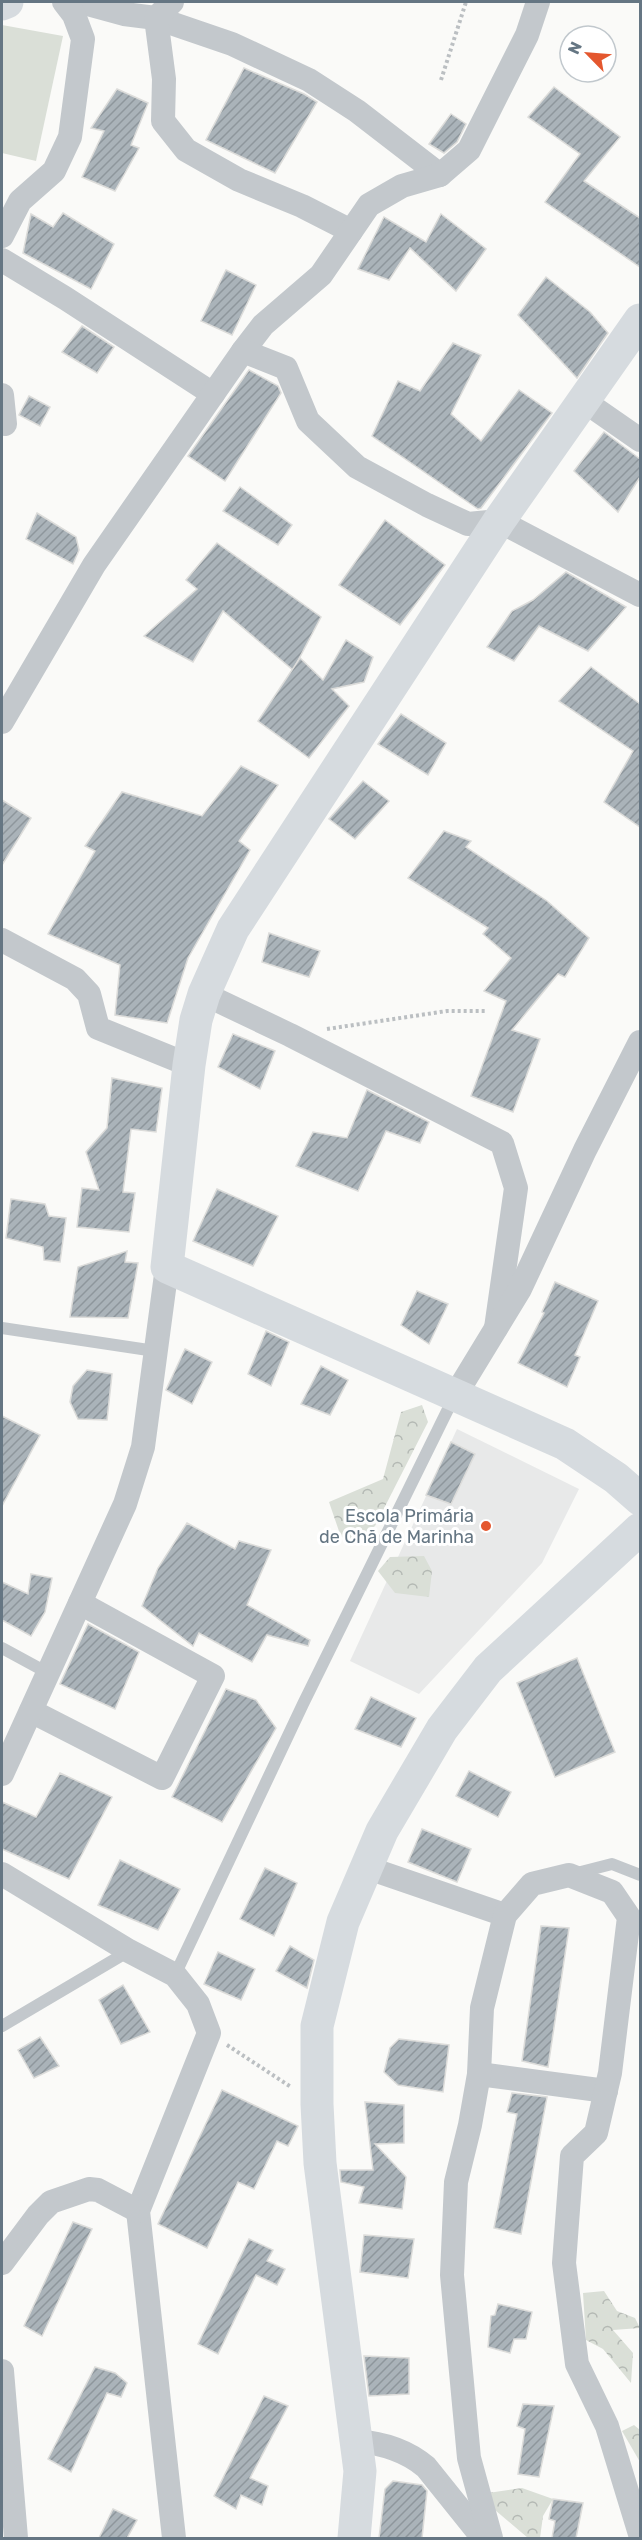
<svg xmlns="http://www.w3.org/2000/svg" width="642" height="2540" font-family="Rubik,sans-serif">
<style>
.built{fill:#e8e9e9}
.forest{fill:url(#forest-crowns)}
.pitch{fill:#dadfd7}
.building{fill:url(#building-hatch);stroke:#dcdcda;stroke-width:1.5}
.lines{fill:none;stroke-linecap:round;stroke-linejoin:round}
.path{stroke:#bbbfc2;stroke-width:4;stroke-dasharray:3 3;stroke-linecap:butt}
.lane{stroke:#c3c8cc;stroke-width:12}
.street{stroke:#c3c8cc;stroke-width:24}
.secondary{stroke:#d6dbdf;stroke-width:33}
.poi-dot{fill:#e4572e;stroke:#fff;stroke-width:2}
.labels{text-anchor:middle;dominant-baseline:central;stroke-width:6;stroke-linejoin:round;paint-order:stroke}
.poi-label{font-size:18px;fill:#657683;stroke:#fff;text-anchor:end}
</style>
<defs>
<pattern id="forest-crowns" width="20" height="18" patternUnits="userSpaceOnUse" patternTransform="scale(1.5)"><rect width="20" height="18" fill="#dadfd7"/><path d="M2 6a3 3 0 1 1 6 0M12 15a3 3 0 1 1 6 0" fill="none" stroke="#b4b9b4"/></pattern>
<pattern id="building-hatch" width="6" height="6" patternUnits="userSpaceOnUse" patternTransform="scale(1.5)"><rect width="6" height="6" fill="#aab3b9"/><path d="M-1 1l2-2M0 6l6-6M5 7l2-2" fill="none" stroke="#8e969c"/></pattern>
</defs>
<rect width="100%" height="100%" fill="#fafaf8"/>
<polygon class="built" points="457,1429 579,1489 542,1563 419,1694 350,1661"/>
<g class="forest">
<polygon points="422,1405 428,1422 375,1526 356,1541 341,1537 329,1502 383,1479 401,1412"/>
<polygon points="424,1556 432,1571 429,1597 395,1593 378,1571 390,1557"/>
<polygon points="604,2291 617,2311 635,2318 640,2328 613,2330 633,2353 631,2383 603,2349 586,2340 583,2293"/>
<polygon points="634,2425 640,2430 640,2462 622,2431"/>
<polygon points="522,2488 553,2499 543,2516 540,2538 528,2538 495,2510 488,2493"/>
</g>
<polygon class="pitch" points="2,25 63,36 36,161 2,153"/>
<g class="building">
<polygon points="244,68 304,94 317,102 275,173 206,140"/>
<polygon points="554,87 620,137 584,181 640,218 640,267 545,202 580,154 528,117"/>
<polygon points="117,89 148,103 131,145 139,148 115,191 82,177 104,131 91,128"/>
<polygon points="451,114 466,124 457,142 444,153 429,144"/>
<polygon points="63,213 114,244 91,289 23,253 31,214 53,227"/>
<polygon points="441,214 486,249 456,291 410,248 389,280 358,269 384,217 426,242"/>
<polygon points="226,270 256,285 232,335 201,321"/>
<polygon points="546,277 590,312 608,333 577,378 518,315"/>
<polygon points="82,326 114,347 97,373 62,352"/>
<polygon points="453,343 481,355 451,414 481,441 519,390 552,413 481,508 478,509 372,436 398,381 420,391"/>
<polygon points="249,370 278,386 281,393 225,481 188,456"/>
<polygon points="29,396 50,407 40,426 19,415"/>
<polygon points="604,432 640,459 640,477 618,512 574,471"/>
<polygon points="240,487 292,525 278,545 223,511"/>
<polygon points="37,513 76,537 79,550 73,564 26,539"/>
<polygon points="385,520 445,565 400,625 339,585"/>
<polygon points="217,543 321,617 293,670 223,611 193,662 144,636 197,589 186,580"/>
<polygon points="566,572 626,607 588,651 539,626 514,661 487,647 512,611 533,600"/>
<polygon points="346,640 373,657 364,682 332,689 349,706 309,758 258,721 300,658 323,680"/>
<polygon points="591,667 640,704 640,827 604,802 633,751 559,701"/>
<polygon points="401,714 446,743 428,775 378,744"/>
<polygon points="241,766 278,785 239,841 250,850 188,958 167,1023 115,1015 120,965 48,934 95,851 85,846 122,792 202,816"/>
<polygon points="363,781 389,801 355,839 329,819"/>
<polygon points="2,800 31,818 2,865"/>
<polygon points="444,831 471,841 466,847 547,901 589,938 565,977 558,974 512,1030 540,1039 513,1112 471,1096 506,1001 484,991 511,958 483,934 488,928 408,878"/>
<polygon points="269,933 320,951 309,977 262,962"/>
<polygon points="233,1034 275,1051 260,1089 218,1067"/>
<polygon points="112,1078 162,1088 156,1132 131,1129 123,1192 135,1193 129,1232 77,1227 82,1188 99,1190 86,1152 107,1128"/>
<polygon points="367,1090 429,1122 420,1143 386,1131 358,1191 296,1166 313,1132 347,1138"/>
<polygon points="217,1189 278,1216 253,1266 193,1241"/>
<polygon points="11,1199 45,1204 49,1216 66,1218 60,1262 44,1260 43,1247 6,1238"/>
<polygon points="127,1251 125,1262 138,1263 128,1318 70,1317 78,1267"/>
<polygon points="555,1282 598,1301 575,1355 580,1357 567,1387 518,1363 544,1313 542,1312"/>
<polygon points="417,1291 448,1304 429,1344 401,1325"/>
<polygon points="266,1331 289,1342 271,1386 248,1374"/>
<polygon points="185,1349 212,1362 192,1404 166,1390"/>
<polygon points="321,1366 348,1380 330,1415 301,1404"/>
<polygon points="87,1370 112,1374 107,1420 78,1419 70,1402 73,1386"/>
<polygon points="2,1416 40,1435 2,1506"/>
<polygon points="451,1442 475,1454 451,1504 426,1495"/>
<polygon points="187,1523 235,1549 239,1541 271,1550 247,1605 310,1640 308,1646 267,1635 252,1662 199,1633 193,1646 142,1606 158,1568"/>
<polygon points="31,1574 52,1578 45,1612 31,1636 2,1620 2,1582 28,1594"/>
<polygon points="88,1624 139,1652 115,1709 60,1684"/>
<polygon points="577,1658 615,1752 555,1777 517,1683"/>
<polygon points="226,1689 256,1700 276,1728 222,1822 172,1797"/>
<polygon points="371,1697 416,1718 401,1747 355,1729"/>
<polygon points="469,1771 511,1792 498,1817 456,1796"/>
<polygon points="60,1773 112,1797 69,1879 2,1849 2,1802 36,1817"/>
<polygon points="422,1829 471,1849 457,1882 408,1862"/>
<polygon points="120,1860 180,1889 158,1930 98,1905"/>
<polygon points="265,1868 297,1883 274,1936 240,1919"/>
<polygon points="541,1926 569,1928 548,2067 522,2061"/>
<polygon points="290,1946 314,1960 307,1988 276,1971"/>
<polygon points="218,1952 255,1969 241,2000 204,1984"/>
<polygon points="123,1985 150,2032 121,2044 99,2000"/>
<polygon points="40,2037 59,2066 34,2078 18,2050"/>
<polygon points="399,2039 449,2045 443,2092 398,2085 384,2072 390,2048"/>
<polygon points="222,2090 298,2126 288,2146 277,2141 254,2189 238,2182 207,2248 158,2224"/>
<polygon points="512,2093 547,2097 521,2234 494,2228 517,2114 507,2112"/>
<polygon points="365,2102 404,2105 404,2143 375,2144 406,2177 402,2209 359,2203 364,2187 341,2182 340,2170 373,2170"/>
<polygon points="73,2222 92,2229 42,2336 24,2326"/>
<polygon points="364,2235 414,2239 408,2278 360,2272"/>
<polygon points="249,2239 273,2250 267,2261 285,2269 277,2285 256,2275 218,2354 198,2344"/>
<polygon points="498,2304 532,2312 526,2339 514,2339 510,2353 488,2347 491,2316 495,2315"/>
<polygon points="364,2356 409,2358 409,2394 369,2396"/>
<polygon points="95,2367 115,2373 127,2383 121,2397 107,2393 71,2472 48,2459"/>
<polygon points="264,2396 288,2406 250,2478 268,2486 262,2505 241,2495 236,2509 214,2496"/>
<polygon points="523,2404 554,2406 539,2477 518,2474 525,2429 517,2426"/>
<polygon points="393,2481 422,2485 427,2491 422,2538 379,2538 385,2489"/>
<polygon points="553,2499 583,2503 576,2538 552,2538 555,2521 549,2519"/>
<polygon points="113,2509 137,2520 127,2538 99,2538"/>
</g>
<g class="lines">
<g class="path">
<polyline points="441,80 466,2"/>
<polyline points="327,1029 447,1011 486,1011"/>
<polyline points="227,2045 291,2087"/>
</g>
<g class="lane">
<polyline points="2,1328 155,1351"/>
<polyline points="2,1648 48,1673"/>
<polyline points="573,1874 612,1864 640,1875"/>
<polyline points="175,1975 303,1704 454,1397"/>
<polyline points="2,2026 129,1951"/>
</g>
<g class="street">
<polyline points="80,2 124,14 156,18 232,44 309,80 357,111 440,175"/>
<polyline points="172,2 156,18 164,79 163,121 186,150 239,180 302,206 351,231"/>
<polyline points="2,236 20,201 54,171 70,137 83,39 74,15 64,2"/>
<polyline points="2,260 65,298 213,394"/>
<polyline points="243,351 263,325 321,275 369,205 402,186 440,175 469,150 527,35 538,2"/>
<polyline points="2,395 5,424"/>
<polyline points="584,401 640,440"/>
<polyline points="2,722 94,565 243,351 286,368 308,421 357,467 427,505 468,524 499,521 640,595"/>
<polyline points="2,940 75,979 89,994 98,1028 189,1065"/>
<polyline points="204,994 290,1035 502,1143 516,1188 496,1328"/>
<polyline points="456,1394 520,1289 585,1150 640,1042"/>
<polyline points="31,1711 162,1778 213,1676 80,1603"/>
<polyline points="2,1774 125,1504 143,1447 167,1267"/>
<polyline points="365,1867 505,1915"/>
<polyline points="2,1874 129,1951 175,1975 198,2004 209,2033 138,2211 174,2538"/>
<polyline points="479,2074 606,2091"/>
<polyline points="2,2263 38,2215 51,2202 89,2189 98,2190 138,2211"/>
<polyline points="2,2371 16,2538"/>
<path d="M356 2441C382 2443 406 2450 426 2467L483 2538"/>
<polyline points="491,2538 469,2458 452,2275 456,2182 470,2125 479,2074 482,2008 505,1915 532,1884 569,1875 612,1892 629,1917 610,2073 596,2133 572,2156 564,2263 577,2364 607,2426 640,2534"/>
</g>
<g class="secondary">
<polyline points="2,4 7,2"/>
<polyline points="640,320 499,521 233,929 204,994 196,1020 189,1065 167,1267 565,1444 616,1478 640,1499"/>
<polyline points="354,2538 360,2471 320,2163 317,2104 317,2026 343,1922 382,1831 442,1729 488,1669 640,1529"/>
</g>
</g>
<circle class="poi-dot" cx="486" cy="1526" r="6"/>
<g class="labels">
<g class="poi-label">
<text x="474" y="1516">Escola Primária<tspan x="474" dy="21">de Chã de Marinha</tspan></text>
</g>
</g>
<rect width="642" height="2540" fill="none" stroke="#657683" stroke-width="6"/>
<g transform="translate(588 54) rotate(295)"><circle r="28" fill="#ffffff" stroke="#c1c8cd" stroke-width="1.5"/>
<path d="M0-4.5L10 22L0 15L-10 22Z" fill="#e4572e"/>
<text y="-9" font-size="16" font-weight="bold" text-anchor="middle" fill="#657683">N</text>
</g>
</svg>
